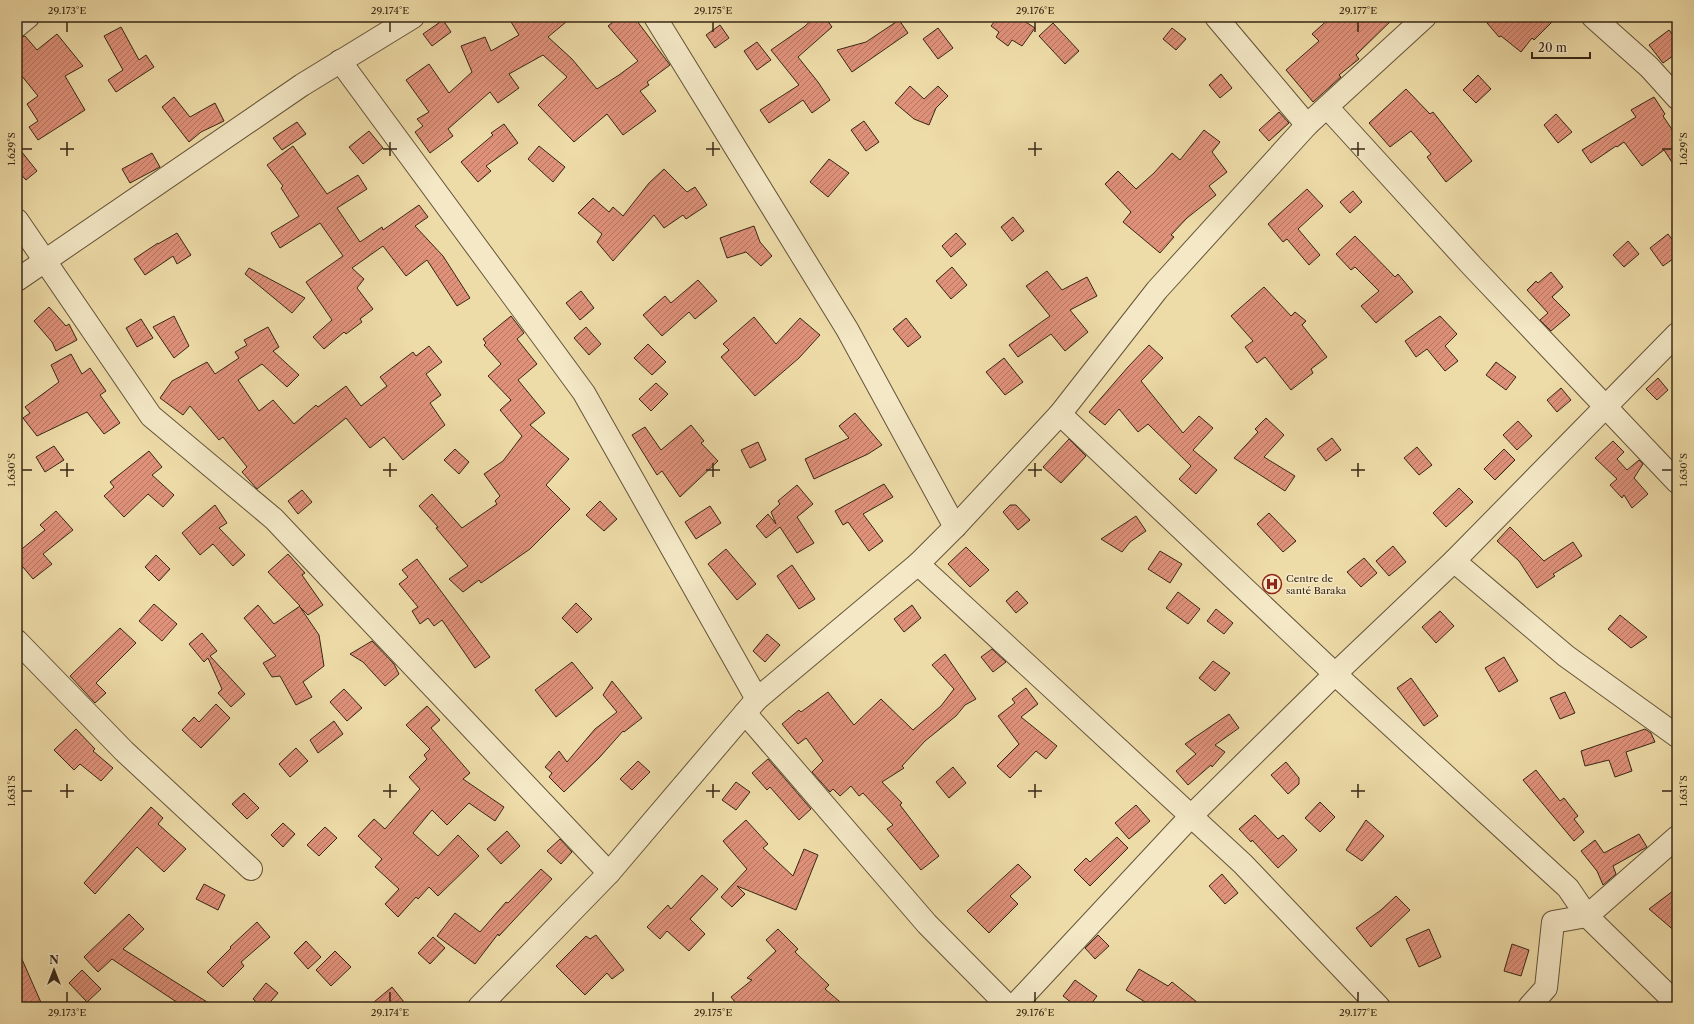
<svg xmlns="http://www.w3.org/2000/svg" width="1694" height="1024" font-family="'Libre Caslon Text',serif">
<style>
.building{fill:url(#building-hatch);stroke:#372715}
.lines{fill:none;stroke-linecap:round;stroke-linejoin:round}
.street-casing{stroke:#65543a;stroke-width:24}
.street{stroke:#f4e8c6;stroke-width:22}
.ticks{fill:none;stroke:#372715;stroke-width:1.5}
.labels{text-anchor:middle;dominant-baseline:central;stroke-width:3;stroke-linejoin:round;paint-order:stroke}
.poi-label{font-size:10px;fill:#372715;stroke:#f4e8c6;text-anchor:start}
.neatline{fill:none;stroke:#372715;stroke-width:1.5}
.ticks-label{font-size:10px;text-anchor:middle;fill:#372715}
</style>
<defs>
<pattern id="building-hatch" width="6" height="6" patternUnits="userSpaceOnUse"><rect width="6" height="6" fill="#df917a"/><path d="M-1 1l2-2M0 6l6-6M5 7l2-2" fill="none" stroke="#b67663"/></pattern>
</defs>
<rect width="100%" height="100%" fill="#eedca8"/>
<filter id="stains"><feTurbulence type="fractalNoise" baseFrequency=".005" numOctaves="4"/><feColorMatrix values="0 0 0 0 .2 0 0 0 0 .09 0 0 0 0 .02 0 0 0 .5 -.17"/></filter>
<radialGradient id="worn" r=".72"><stop offset=".6" stop-color="#630" stop-opacity="0"/><stop offset="1" stop-color="#630" stop-opacity=".3"/></radialGradient>
<g class="building">
<polygon points="508,17 572,17 548,37 572,59 597,89 619,75 638,61 608,26 619,17 634,17 670,65 647,82 649,85 640,91 656,111 623,135 607,114 574,142 538,105 567,77 543,55 509,74 519,88 498,103 490,92 448,129 453,136 430,153 415,132 423,126 417,119 429,112 406,80 429,64 449,93 472,72 461,46 485,37 491,51 519,35"/>
<polygon points="815,17 825,17 832,27 798,57 818,82 830,100 812,113 803,100 769,123 760,110 799,85 771,50 804,27"/>
<polygon points="998,17 1018,17 1035,28 1022,46 1012,40 1008,46 996,37 999,32 991,26"/>
<polygon points="1331,17 1395,17 1356,55 1359,59 1339,75 1341,77 1313,102 1286,70 1319,41 1312,34"/>
<polygon points="1482,17 1557,17 1534,40 1532,38 1521,52 1501,36 1499,37"/>
<polygon points="443,20 451,32 432,46 423,34"/>
<polygon points="899,20 908,33 852,72 837,50 866,42"/>
<polygon points="1053,23 1079,51 1065,64 1039,36"/>
<polygon points="720,25 729,38 715,48 706,35"/>
<polygon points="121,27 139,60 146,55 154,67 116,92 108,80 123,70 104,36"/>
<polygon points="938,28 953,48 938,59 923,39"/>
<polygon points="1172,28 1186,39 1176,50 1163,39"/>
<polygon points="1669,30 1677,40 1677,53 1663,63 1649,45"/>
<polygon points="57,34 83,66 65,76 85,110 38,140 29,127 38,121 27,104 38,96 17,70 17,38 25,36 37,50"/>
<polygon points="757,42 771,60 757,70 744,51"/>
<polygon points="1221,74 1232,88 1220,98 1209,85"/>
<polygon points="1478,75 1491,89 1476,103 1463,90"/>
<polygon points="910,86 924,99 938,86 948,96 936,108 929,125 914,119 895,103"/>
<polygon points="1406,89 1430,114 1433,112 1472,161 1446,182 1427,157 1431,154 1411,131 1390,147 1369,123"/>
<polygon points="174,97 190,117 215,103 224,121 201,132 189,142 162,107"/>
<polygon points="1654,97 1665,114 1663,116 1677,137 1677,170 1664,150 1642,166 1624,142 1617,147 1616,146 1591,163 1582,150 1636,117 1631,110"/>
<polygon points="1279,112 1289,123 1269,141 1259,130"/>
<polygon points="1556,114 1572,132 1558,143 1544,125"/>
<polygon points="864,121 879,142 866,151 851,130"/>
<polygon points="297,122 306,134 282,150 273,138"/>
<polygon points="504,124 518,143 486,166 491,171 478,182 461,162 493,135 491,133"/>
<polygon points="1204,130 1220,142 1212,152 1227,172 1209,186 1216,195 1187,218 1171,235 1174,237 1160,253 1123,222 1131,212 1105,184 1118,171 1136,189 1154,173 1172,153 1180,160"/>
<polygon points="369,131 383,148 363,164 349,147"/>
<polygon points="17,146 37,171 26,180 17,170"/>
<polygon points="293,146 327,194 358,175 367,189 337,208 360,242 382,227 383,230 419,205 428,217 415,226 443,256 470,298 457,306 427,260 406,276 383,246 352,268 364,279 357,288 373,309 360,319 362,322 346,334 344,332 324,349 313,337 332,320 306,282 343,256 320,223 280,248 271,233 299,216 281,188 283,186 267,165"/>
<polygon points="539,146 565,167 553,182 528,159"/>
<polygon points="152,153 160,167 130,183 122,169"/>
<polygon points="829,159 849,173 828,197 810,182"/>
<polygon points="664,169 687,192 695,187 707,205 686,219 683,215 664,228 654,215 613,261 597,242 602,234 578,213 593,198 609,212 613,207 623,216 649,183"/>
<polygon points="1307,189 1323,206 1298,229 1320,255 1309,265 1287,239 1283,242 1268,224"/>
<polygon points="1353,191 1362,202 1350,213 1340,202"/>
<polygon points="1013,217 1024,231 1012,241 1001,227"/>
<polygon points="754,226 760,242 772,256 761,266 746,252 727,258 720,238"/>
<polygon points="177,233 191,255 177,264 173,256 145,275 134,259 158,243 158,244"/>
<polygon points="956,233 966,244 951,257 942,246"/>
<polygon points="1668,234 1677,246 1677,256 1663,266 1650,248"/>
<polygon points="1355,236 1395,277 1398,274 1413,292 1376,323 1361,306 1379,291 1355,267 1351,270 1336,254"/>
<polygon points="1628,241 1639,254 1624,267 1613,255"/>
<polygon points="952,267 967,285 951,299 936,281"/>
<polygon points="249,268 296,293 305,298 292,313 245,274"/>
<polygon points="1047,271 1062,290 1087,277 1097,296 1070,310 1088,332 1065,351 1051,334 1018,357 1009,345 1050,316 1026,286"/>
<polygon points="1551,272 1563,287 1552,297 1570,315 1551,331 1540,320 1548,313 1527,290 1536,281 1538,283"/>
<polygon points="698,280 717,301 695,319 689,312 662,336 643,315 665,296 671,303"/>
<polygon points="1264,287 1291,316 1295,312 1306,321 1302,325 1327,357 1311,369 1313,373 1291,390 1265,357 1257,363 1245,347 1253,341 1231,316"/>
<polygon points="581,291 594,308 580,320 566,303"/>
<polygon points="49,307 66,326 69,324 77,340 56,351 52,342 34,321"/>
<polygon points="174,316 189,346 174,358 153,327"/>
<polygon points="511,316 524,333 517,339 537,364 518,380 545,413 530,425 569,459 546,485 570,509 530,549 481,583 479,580 463,592 449,579 468,566 436,528 438,527 419,506 432,494 462,528 497,504 495,501 500,496 484,474 503,461 522,436 500,410 511,400 488,376 501,364 484,345 486,343 483,339"/>
<polygon points="1440,316 1457,334 1445,346 1458,361 1445,371 1427,349 1416,357 1405,341"/>
<polygon points="754,317 776,344 800,318 820,335 799,358 755,396 721,357 729,350 723,344"/>
<polygon points="906,318 921,337 908,347 893,329"/>
<polygon points="141,319 153,338 137,347 126,328"/>
<polygon points="268,327 279,347 273,351 299,375 287,387 262,364 238,380 259,411 273,400 294,424 316,405 318,407 346,386 361,406 387,386 380,377 413,352 416,356 429,346 442,362 426,374 441,395 430,403 445,425 403,460 384,437 370,448 346,418 257,489 242,472 247,467 223,437 219,440 190,406 183,415 160,398 172,381 207,362 215,374 239,358 235,352 247,345 244,340"/>
<polygon points="586,327 601,344 589,355 574,338"/>
<polygon points="648,344 666,362 652,375 634,358"/>
<polygon points="1149,345 1163,358 1141,381 1183,433 1199,416 1213,428 1193,450 1217,470 1196,494 1179,479 1191,466 1148,424 1138,432 1119,409 1105,425 1089,412 1128,367"/>
<polygon points="71,354 82,374 90,368 106,391 100,395 120,423 104,434 87,412 37,436 23,418 30,413 25,407 59,382 51,365"/>
<polygon points="1004,358 1023,382 1005,395 986,372"/>
<polygon points="1496,362 1516,377 1506,390 1486,375"/>
<polygon points="1658,378 1668,390 1657,400 1646,389"/>
<polygon points="656,383 668,394 651,411 639,399"/>
<polygon points="1561,388 1571,400 1557,412 1547,400"/>
<polygon points="855,413 882,445 868,454 814,479 805,459 849,438 839,426"/>
<polygon points="1266,418 1284,435 1264,457 1295,476 1285,491 1234,458 1258,432 1255,429"/>
<polygon points="1518,421 1532,436 1517,450 1503,435"/>
<polygon points="691,425 704,441 701,443 718,461 680,497 662,471 657,475 632,435 645,427 661,450"/>
<polygon points="1332,438 1341,450 1326,461 1317,449"/>
<polygon points="1069,439 1086,456 1061,483 1043,467"/>
<polygon points="1613,441 1624,452 1617,459 1627,470 1639,460 1643,464 1634,478 1648,494 1632,508 1624,495 1622,498 1610,485 1617,479 1595,458"/>
<polygon points="758,442 766,460 750,468 741,450"/>
<polygon points="54,446 64,460 45,472 36,457"/>
<polygon points="1417,447 1432,465 1419,475 1404,458"/>
<polygon points="455,449 469,462 459,474 444,460"/>
<polygon points="1504,449 1515,460 1495,480 1484,469"/>
<polygon points="149,451 162,467 152,475 174,495 163,507 148,494 124,517 104,496 114,487 110,482"/>
<polygon points="884,484 893,497 863,514 883,541 869,551 848,522 843,525 835,511"/>
<polygon points="797,485 813,504 797,517 814,543 797,553 780,527 766,538 756,526 768,514 776,524 771,512 780,504 778,501"/>
<polygon points="1459,488 1473,502 1446,527 1433,513"/>
<polygon points="302,490 312,502 298,514 288,501"/>
<polygon points="600,501 617,519 604,531 586,515"/>
<polygon points="215,505 227,523 219,528 245,555 233,566 213,544 200,555 182,533"/>
<polygon points="1010,505 1016,505 1030,520 1018,530 1003,512"/>
<polygon points="710,506 721,523 696,539 685,522"/>
<polygon points="56,511 73,530 43,554 52,564 33,579 17,560 17,553 45,530 40,525"/>
<polygon points="1269,513 1296,541 1283,552 1257,524"/>
<polygon points="1136,516 1146,531 1130,542 1122,552 1101,539"/>
<polygon points="1510,527 1544,561 1573,542 1582,556 1553,574 1555,576 1537,588 1519,561 1497,541"/>
<polygon points="1393,546 1406,562 1389,576 1376,561"/>
<polygon points="966,547 989,570 970,587 948,564"/>
<polygon points="726,549 756,584 737,600 708,564"/>
<polygon points="1160,551 1182,564 1170,583 1148,569"/>
<polygon points="288,554 305,573 302,575 323,605 308,615 300,607 319,635 324,666 303,682 312,697 296,705 280,676 272,677 263,663 276,656 244,618 258,605 274,624 300,606 268,572"/>
<polygon points="156,555 170,569 159,581 145,567"/>
<polygon points="1364,558 1377,573 1361,587 1347,572"/>
<polygon points="417,559 490,657 475,668 442,620 434,626 428,618 420,624 412,611 418,607 399,584 408,577 402,570"/>
<polygon points="792,565 815,599 799,609 777,576"/>
<polygon points="1017,591 1028,603 1016,613 1006,601"/>
<polygon points="1178,592 1200,609 1188,624 1166,608"/>
<polygon points="576,603 592,619 577,633 562,618"/>
<polygon points="154,604 177,624 162,641 139,621"/>
<polygon points="912,605 921,618 904,632 894,619"/>
<polygon points="1216,609 1233,623 1224,634 1207,621"/>
<polygon points="1440,611 1454,626 1436,643 1422,627"/>
<polygon points="1620,615 1647,637 1631,648 1608,629"/>
<polygon points="120,628 136,643 96,683 106,693 95,703 70,676"/>
<polygon points="202,633 217,651 210,656 245,694 231,707 218,693 222,689 208,658 204,662 189,644"/>
<polygon points="767,634 780,645 765,662 753,651"/>
<polygon points="372,641 394,664 399,674 385,686 363,662 350,654"/>
<polygon points="992,649 1006,662 993,672 981,657"/>
<polygon points="945,654 976,699 965,705 956,716 925,741 902,766 904,768 882,782 902,803 900,805 939,856 921,870 887,829 893,825 863,793 859,796 851,786 840,796 833,789 830,792 812,772 823,761 806,738 798,744 782,724 799,710 801,712 828,692 854,725 881,699 913,730 941,706 954,689 932,665"/>
<polygon points="1504,657 1518,681 1499,692 1485,668"/>
<polygon points="1213,661 1230,673 1215,691 1199,678"/>
<polygon points="572,662 593,688 556,717 535,690"/>
<polygon points="1411,678 1438,716 1424,726 1397,688"/>
<polygon points="612,681 642,718 624,732 623,731 599,758 564,792 549,777 552,773 545,767 559,751 567,762 595,729 617,712 603,695"/>
<polygon points="1026,688 1038,704 1021,717 1057,746 1046,759 1036,751 1010,778 997,766 1019,744 998,716 1015,703 1012,699"/>
<polygon points="344,689 362,708 347,721 330,702"/>
<polygon points="1565,692 1575,713 1560,719 1550,698"/>
<polygon points="216,704 230,718 201,748 182,730 194,717 199,722"/>
<polygon points="427,706 440,720 431,728 470,773 463,779 504,807 495,821 469,803 447,825 432,810 413,833 438,856 458,835 479,856 438,896 429,887 418,899 416,897 398,917 385,904 399,889 375,867 382,859 358,836 374,819 385,829 420,789 409,777 427,759 424,755 430,749 406,725"/>
<polygon points="1229,714 1239,728 1215,745 1225,752 1212,767 1211,765 1188,785 1176,771 1196,754 1185,744"/>
<polygon points="334,721 343,734 318,753 310,740"/>
<polygon points="76,729 95,749 93,751 113,768 101,781 80,764 74,770 54,750"/>
<polygon points="1645,729 1651,733 1655,742 1626,752 1632,771 1615,777 1609,760 1585,766 1581,751"/>
<polygon points="296,748 308,761 290,777 279,764"/>
<polygon points="768,759 811,809 799,820 770,787 767,790 752,773"/>
<polygon points="638,761 650,772 632,790 620,779"/>
<polygon points="1286,762 1299,778 1299,784 1288,794 1271,775"/>
<polygon points="953,767 966,783 949,798 936,782"/>
<polygon points="1536,770 1560,801 1564,798 1578,816 1574,819 1584,832 1574,841 1523,780"/>
<polygon points="736,782 750,792 736,810 722,800"/>
<polygon points="244,793 259,808 247,819 232,804"/>
<polygon points="1320,802 1335,817 1320,832 1305,818"/>
<polygon points="1136,805 1150,821 1129,839 1115,823"/>
<polygon points="151,807 163,818 158,824 186,849 164,872 137,847 95,894 84,883"/>
<polygon points="1255,815 1278,839 1283,835 1297,850 1278,868 1252,840 1251,842 1239,829"/>
<polygon points="746,820 768,844 763,848 793,876 804,849 818,855 796,910 737,886 745,894 732,907 721,897 747,869 723,841"/>
<polygon points="1366,820 1384,836 1362,861 1346,850"/>
<polygon points="283,823 295,834 283,847 271,835"/>
<polygon points="325,827 337,838 319,856 307,845"/>
<polygon points="507,831 520,846 501,864 487,849"/>
<polygon points="1639,834 1647,847 1613,866 1616,874 1603,885 1597,871 1581,851 1595,840 1604,853"/>
<polygon points="1117,837 1128,848 1090,886 1074,870 1086,858 1090,862"/>
<polygon points="560,839 572,852 561,864 547,851"/>
<polygon points="1018,864 1031,877 1010,896 1018,904 989,933 967,911"/>
<polygon points="541,869 552,879 499,936 498,934 475,964 437,936 455,913 480,932 506,902 508,903"/>
<polygon points="1222,874 1238,893 1225,904 1209,886"/>
<polygon points="702,875 718,889 690,919 705,934 689,951 667,931 660,939 647,927 668,905 671,909"/>
<polygon points="204,884 225,895 218,910 196,899"/>
<polygon points="1677,888 1677,933 1649,909"/>
<polygon points="1396,896 1410,910 1371,947 1356,928 1381,910"/>
<polygon points="129,914 144,929 123,949 215,1007 184,1007 112,959 98,972 84,957"/>
<polygon points="257,922 270,937 241,962 244,966 223,987 207,972 231,948 230,947"/>
<polygon points="778,929 798,949 795,952 829,985 825,989 846,1007 739,1007 731,997 752,980 747,978 776,951 766,940"/>
<polygon points="1429,929 1441,957 1419,967 1406,939"/>
<polygon points="596,935 624,970 612,979 607,973 585,995 556,966 586,936 590,939"/>
<polygon points="1098,935 1109,946 1095,959 1085,948"/>
<polygon points="433,937 445,948 430,964 418,953"/>
<polygon points="306,941 321,957 308,969 294,953"/>
<polygon points="1512,944 1529,950 1521,976 1504,971"/>
<polygon points="17,948 43,1007 22,1007 17,993"/>
<polygon points="335,951 351,967 331,986 316,970"/>
<polygon points="1139,969 1168,986 1172,982 1203,1007 1153,1007 1126,990"/>
<polygon points="82,970 101,989 87,1002 69,983"/>
<polygon points="1075,980 1097,996 1089,1007 1077,1007 1063,996"/>
<polygon points="266,983 278,993 266,1007 262,1007 253,999"/>
<polygon points="392,987 408,1007 368,1007"/>
</g>
<g class="lines">
<g class="street-casing">
<g id="street">
<polyline points="655,17 847,329 955,527"/>
<polyline points="1216,17 1307,125"/>
<polyline points="1593,17 1649,67 1677,98"/>
<polyline points="17,26 28,17"/>
<polyline points="340,61 584,393 757,699"/>
<polyline points="1327,107 1472,266 1677,482"/>
<polyline points="17,220 151,416 274,519 609,873"/>
<polyline points="17,280 302,85 413,17"/>
<polyline points="1060,414 1335,674 1568,888 1587,916 1677,1004"/>
<polyline points="1454,561 1566,656 1677,736"/>
<polyline points="918,564 1243,864 1379,1007"/>
<polyline points="17,641 124,751 251,869"/>
<polyline points="745,713 927,924 1009,1007"/>
<polyline points="479,1007 609,873 757,699 918,564 955,527 1060,414 1157,290 1307,125 1425,17"/>
<polyline points="1013,1007 1191,816 1335,674 1454,561 1677,334"/>
<polyline points="1529,1007 1546,988 1553,922 1587,916 1677,837"/>
</g>
</g>
<use href="#street" class="street"/>
</g>
<path class="ticks" d="M67 22V32M390 22V32M713 22V32M1035 22V32M1358 22V32M67 142V156M390 142V156M713 142V156M1035 142V156M1358 142V156M22 149H32M60 149H74M383 149H397M706 149H720M1028 149H1042M1351 149H1365M1662 149H1672M67 463V477M390 463V477M713 463V477M1035 463V477M1358 463V477M22 470H32M60 470H74M383 470H397M706 470H720M1028 470H1042M1351 470H1365M1662 470H1672M67 784V798M390 784V798M713 784V798M1035 784V798M1358 784V798M22 791H32M60 791H74M383 791H397M706 791H720M1028 791H1042M1351 791H1365M1662 791H1672M67 992V1002M390 992V1002M713 992V1002M1035 992V1002M1358 992V1002"/>
<defs>
<g id="hospital-ring" transform="scale(1)"><circle r="9.5" fill="#f4e8c6" stroke="#8f2418" stroke-width="1.5"/><path d="M-5-5h3v3.5h4V-5h3V5h-3V1.5h-4V5h-3Z" fill="#8f2418"/></g>
</defs>
<g fill-rule="evenodd">
<use href="#hospital-ring" x="1272" y="584"/>
</g>
<g class="labels">
<g class="poi-label">
<text x="1286" y="578">Centre de<tspan x="1286" dy="12">santé Baraka</tspan></text>
</g>
</g>
<rect width="1694" height="1024" fill="none" stroke="#eedca8" stroke-width="44"/>
<g transform="translate(54 970)" stroke="#f4e8c6" stroke-width="3" paint-order="stroke">
<path d="M0-3L7 15L0 10L-7 15Z" fill="#372715"/>
<text y="-6" font-size="11" font-weight="bold" text-anchor="middle" fill="#372715">N</text>
</g>
<path d="M1532 52v6h58v-6" fill="none" stroke="#372715" stroke-width="2"/>
<text x="1538" y="52" font-size="12" fill="#372715" stroke="#f4e8c6" stroke-width="3" paint-order="stroke">20 m</text>
<rect x="22" y="22" width="1650" height="980" class="neatline"/>
<g class="ticks-label">
<text x="67" y="14">29.173°E</text>
<text x="390" y="14">29.174°E</text>
<text x="713" y="14">29.175°E</text>
<text x="1035" y="14">29.176°E</text>
<text x="1358" y="14">29.177°E</text>
<text transform="translate(11 149) rotate(-90)" y="4">1.629°S</text>
<text transform="translate(1683 149) rotate(-90)" y="4">1.629°S</text>
<text transform="translate(11 470) rotate(-90)" y="4">1.630°S</text>
<text transform="translate(1683 470) rotate(-90)" y="4">1.630°S</text>
<text transform="translate(11 791) rotate(-90)" y="4">1.631°S</text>
<text transform="translate(1683 791) rotate(-90)" y="4">1.631°S</text>
<text x="67" y="1016">29.173°E</text>
<text x="390" y="1016">29.174°E</text>
<text x="713" y="1016">29.175°E</text>
<text x="1035" y="1016">29.176°E</text>
<text x="1358" y="1016">29.177°E</text>
</g>
<rect width="100%" height="100%" filter="url(#stains)"/>
<rect width="100%" height="100%" fill="url(#worn)"/>
</svg>
